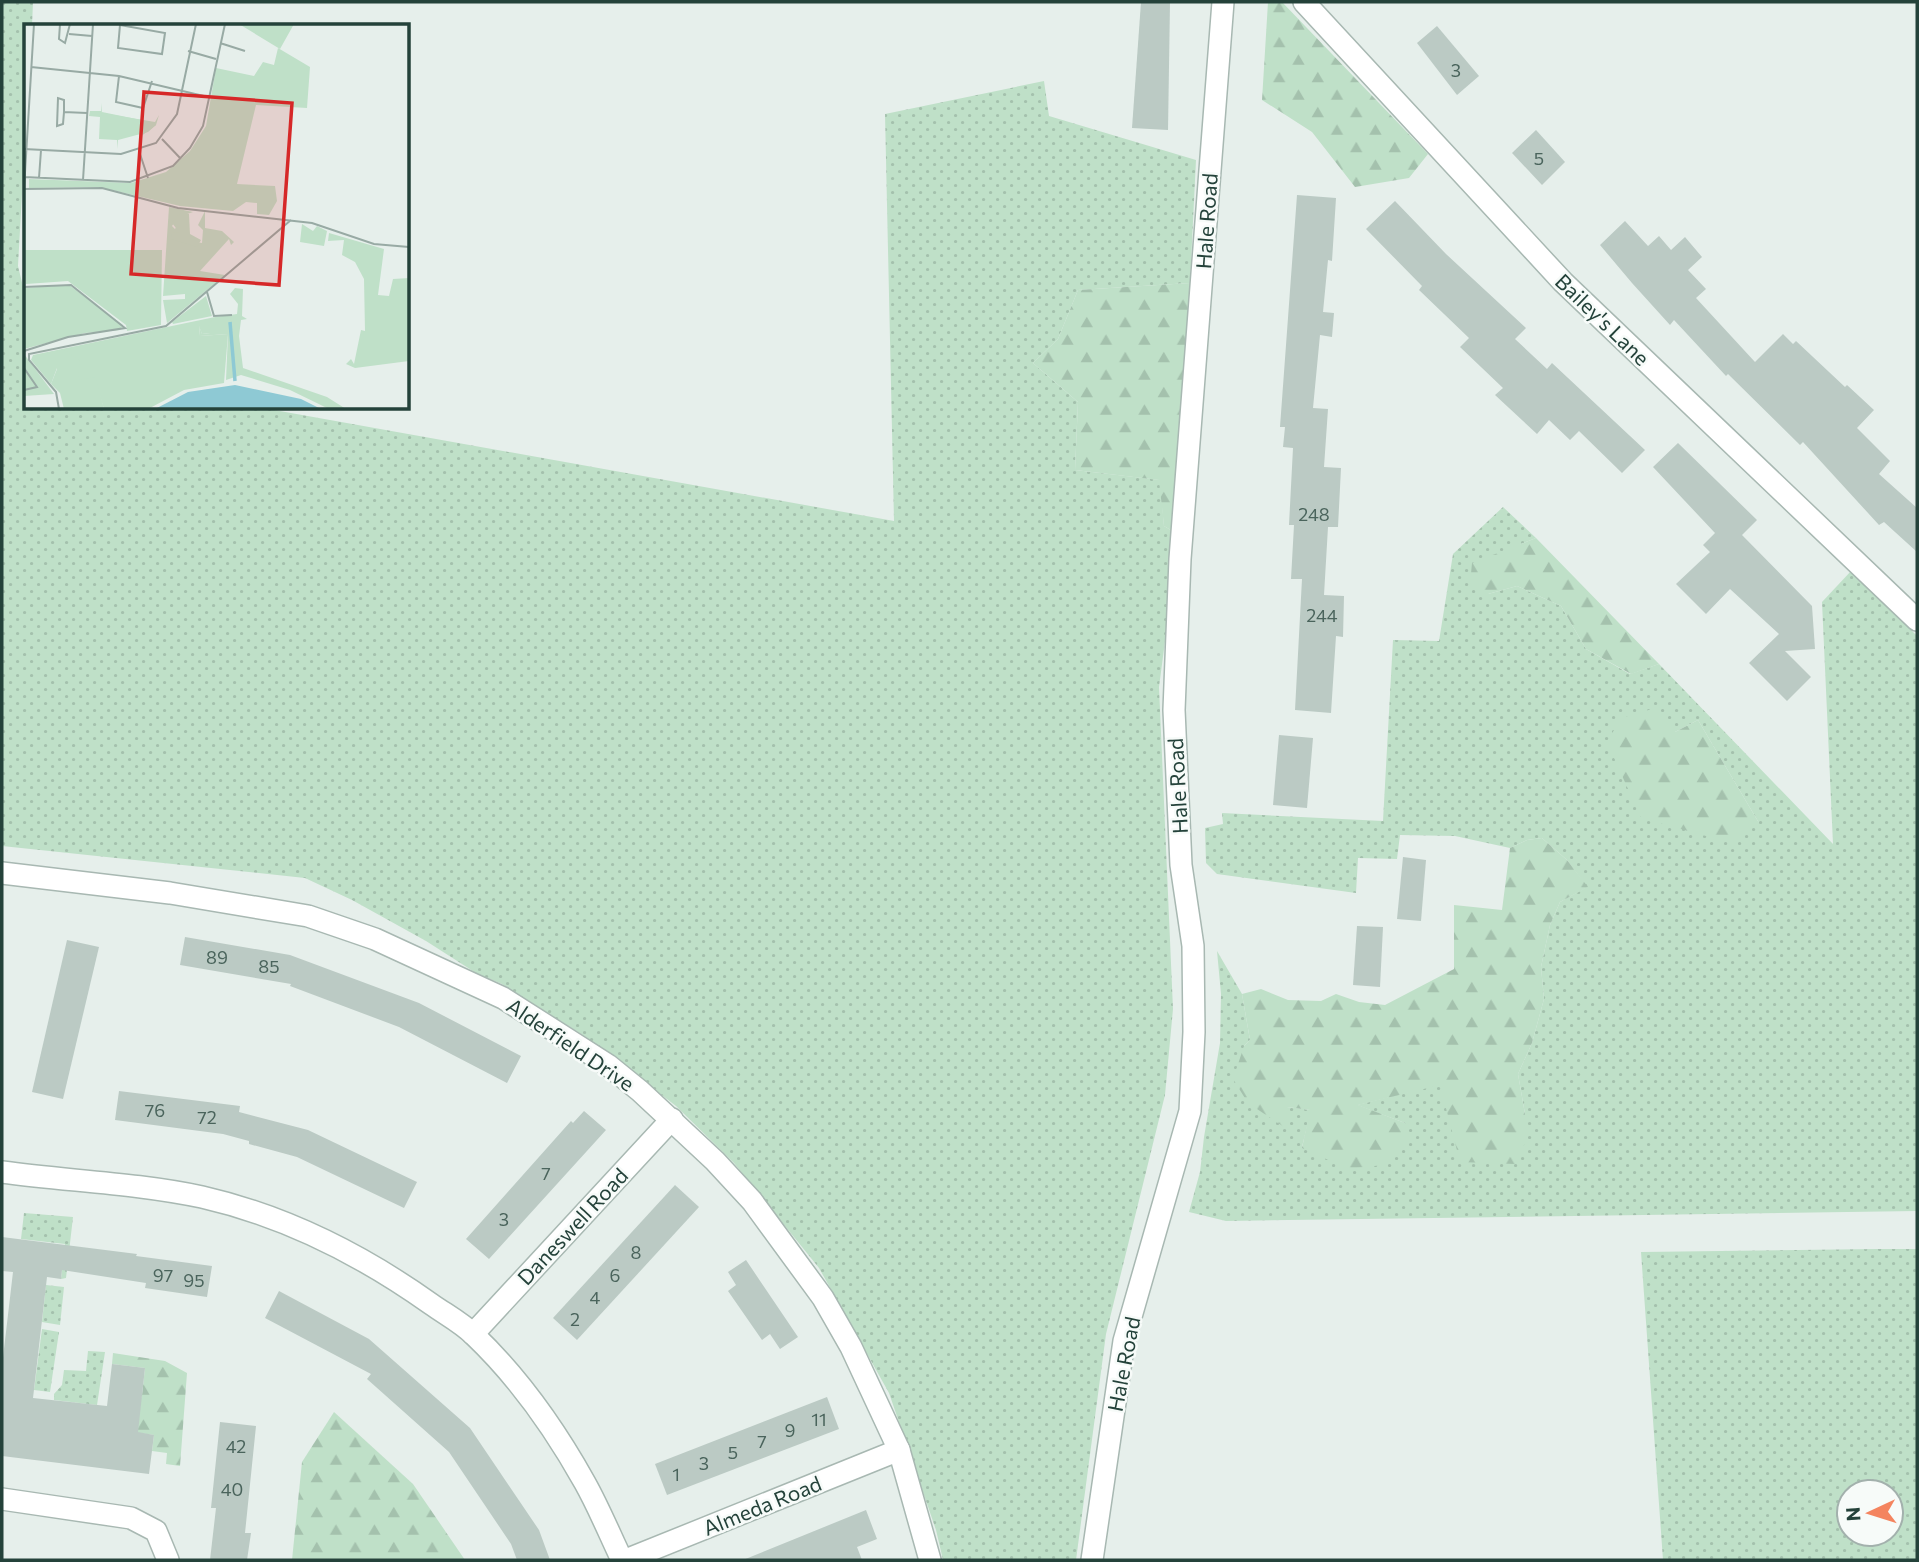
<svg xmlns="http://www.w3.org/2000/svg" width="1919" height="1562" font-family="Commissioner,sans-serif">
<style>
.grass{fill:url(#grass-dots);fill-rule:evenodd}
.forest{fill:url(#forest-firs)}
.building{fill:#bbcac4}
.lines{fill:none;stroke-linecap:round;stroke-linejoin:round}
.minor-casing{stroke:#a8b8b2;stroke-width:24}
.tertiary-casing{stroke:#a8b8b2;stroke-width:24}
.minor{stroke:#fff;stroke-width:21}
.tertiary{stroke:#fff;stroke-width:21}
.labels{text-anchor:middle;dominant-baseline:central;stroke-width:5;stroke-linejoin:round;paint-order:stroke}
.number-label{font-size:18px;fill:#4a645c}
.street-label{font-size:21px;fill:#24423a;stroke:#f7fbf9}
.inset-river{fill:none;stroke:#8ec9d4;stroke-width:3.5}
.inset-road{fill:none;stroke:#98aaa4;stroke-width:2}
.view{fill:#d62828;fill-opacity:0.15;stroke:#d62828;stroke-width:3.5}
.inset-edge{fill:none;stroke:#24423a;stroke-width:3.5}
</style>
<defs>
<pattern id="grass-dots" width="8" height="8" patternUnits="userSpaceOnUse" patternTransform="scale(1.75)"><rect width="8" height="8" fill="#bfe0c8"/><path d="M2 2h.1M6 6h.1" fill="none" stroke="#a4c1ad" stroke-width="1.8" stroke-linecap="round"/></pattern>
<pattern id="forest-firs" width="22" height="20" patternUnits="userSpaceOnUse" patternTransform="scale(1.75)"><rect width="22" height="20" fill="#bfe0c8"/><path d="M5 1l3.5 6h-7zM16 11l3.5 6h-7z" fill="#a4c1ad"/></pattern>
</defs>
<rect width="100%" height="100%" fill="#e6efeb"/>
<g class="grass">
<polygon points="2,2 33,2 32,26 26,26 26,122 18,266 26,299 26,408 263,408 894,521 885,114 1044,81 1049,116 1196,160 1190,283 1078,290 1058,339 1033,363 1078,402 1075,470 1160,480 1164,526 1179,535 1159,687 1173,1009 1165,1095 1106,1334 1076,1560 943,1560 936,1530 889,1393 819,1268 734,1163 676,1106 586,1037 502,984 476,973 426,941 352,900 305,878 2,846"/>
<path d="M1503 507 1536 538 1521 544 1488 594 1517 586 1561 606 1586 649 1630 674 1659 664 1833 844 1822 602 1852 570 1917 636V1211L1226 1221 1189 1212 1200 1172 1204 1137 1220 1043 1221 994 1217 951 1242 994 1250 1040 1244 1046 1287 1128V1107L1311 1110 1302 1147 1405 1123 1357 1105 1440 1084 1525 1114 1518 1074 1532 1043 1544 999 1541 967 1550 925 1560 902 1587 887 1567 860 1542 838 1527 840 1510 848 1455 836 1400 835 1397 859 1358 858 1356 893 1217 874 1206 863 1205 828 1223 824 1222 813 1383 821 1393 640 1439 641 1453 554ZM1698 720 1759 823 1675 732Z"/>
<polygon points="24,1213 73,1217 66,1278 61,1279 65,1244 21,1239"/>
<path d="M1877 1249H1917V1560H1663L1641 1252ZM1849 1492H1891V1534H1849Z"/>
<polygon points="46,1285 64,1287 60,1325 42,1322"/>
<polygon points="42,1329 59,1332 50,1392 34,1390"/>
<polygon points="88,1351 105,1352 97,1405 54,1400 54,1394 62,1385 64,1370 86,1371"/>
</g>
<g class="forest">
<polygon points="1268,2 1282,2 1428,154 1409,178 1355,187 1312,132 1262,100"/>
<polygon points="1190,283 1179,535 1164,526 1159,480 1075,470 1078,402 1033,363 1058,339 1078,290"/>
<polygon points="1536,538 1659,664 1631,674 1586,649 1561,606 1517,586 1488,594 1470,584 1472,563"/>
<polygon points="1652,709 1675,732 1698,720 1759,823 1728,842 1641,818 1607,742 1621,718"/>
<polygon points="1542,838 1567,860 1588,887 1560,902 1550,925 1541,967 1544,999 1532,1043 1518,1074 1525,1114 1526,1141 1515,1164 1460,1162 1440,1085 1358,1105 1405,1123 1411,1136 1383,1165 1348,1169 1302,1148 1310,1110 1287,1107 1287,1129 1248,1103 1233,1079 1244,1046 1250,1040 1242,994 1261,989 1288,1000 1321,1001 1336,994 1359,1002 1385,1005 1454,969 1454,905 1502,910 1510,848 1527,840"/>
<polygon points="113,1353 165,1361 187,1373 180,1466 166,1464 167,1453 152,1451 154,1435 132,1432 142,1395 145,1368 112,1364"/>
<polygon points="334,1412 413,1484 465,1560 292,1560 302,1462"/>
</g>
<g class="building">
<polygon points="1141,2 1170,2 1168,130 1132,128"/>
<polygon points="1437,26 1479,76 1457,95 1417,43"/>
<polygon points="1536,130 1565,162 1542,185 1512,153"/>
<polygon points="1297,195 1336,198 1332,261 1328,260 1323,312 1334,313 1332,337 1320,335 1313,408 1328,409 1324,467 1341,468 1338,527 1328,527 1324,595 1344,596 1343,637 1336,636 1331,713 1295,710 1302,579 1291,579 1294,525 1289,525 1293,448 1283,447 1285,427 1280,427"/>
<polygon points="1395,201 1446,254 1526,328 1515,339 1547,369 1552,363 1645,450 1622,473 1579,431 1570,440 1549,420 1537,434 1495,395 1503,388 1460,347 1469,338 1419,290 1422,286 1366,229"/>
<polygon points="1625,221 1648,246 1659,236 1671,250 1685,237 1702,257 1688,270 1706,289 1696,298 1755,362 1783,334 1793,344 1796,341 1845,387 1847,385 1874,410 1857,428 1890,461 1879,474 1917,508 1917,552 1884,522 1879,525 1803,442 1800,445 1728,374 1726,376 1674,320 1670,325 1632,283 1600,245"/>
<polygon points="1678,443 1757,520 1742,535 1812,606 1815,649 1785,651 1811,677 1787,701 1749,663 1779,634 1730,589 1706,614 1676,584 1710,552 1703,545 1715,533 1653,467"/>
<polygon points="1279,735 1313,738 1307,808 1273,805"/>
<polygon points="1403,857 1426,860 1421,921 1397,919"/>
<polygon points="1357,926 1383,927 1380,987 1353,985"/>
<polygon points="185,937 290,955 419,1003 521,1056 507,1083 399,1027 290,986 291,984 180,965"/>
<polygon points="67,940 99,947 63,1099 32,1092"/>
<polygon points="119,1091 240,1106 239,1112 308,1130 417,1182 404,1208 297,1157 249,1144 249,1141 223,1134 115,1120"/>
<polygon points="584,1111 606,1130 489,1259 466,1239 571,1121 573,1123"/>
<polygon points="675,1185 699,1207 577,1340 553,1318"/>
<polygon points="2,1237 137,1254 136,1256 212,1266 207,1297 145,1288 146,1283 62,1270 61,1279 47,1277 33,1398 107,1406 112,1364 145,1368 138,1432 154,1435 149,1474 2,1456 2,1366 13,1272 2,1271"/>
<polygon points="746,1260 798,1337 780,1349 770,1334 762,1340 728,1291 736,1285 728,1272"/>
<polygon points="279,1291 369,1339 470,1428 539,1530 550,1560 517,1560 511,1544 449,1452 367,1379 371,1374 265,1318"/>
<polygon points="827,1397 839,1429 667,1495 655,1464"/>
<polygon points="220,1422 256,1426 245,1533 251,1533 247,1560 210,1560 216,1508 211,1508"/>
<polygon points="866,1510 877,1539 857,1547 862,1560 743,1560"/>
</g>
<g class="lines">
<g class="minor-casing">
<g id="minor">
<polyline points="1304,2 1563,282 1917,620"/>
<polyline points="2,873 170,893 308,916 375,939 503,998 608,1065 640,1091 715,1161 752,1201 823,1298 851,1347 899,1450 930,1560"/>
<path d="M2 1172C68 1181 136 1183 202 1197 285 1216 362 1255 431 1304 445 1314 462 1323 474 1335 518 1377 556 1431 585 1483 599 1508 610 1535 622 1560"/>
<polyline points="473,1334 672,1119"/>
<polyline points="2,1499 131,1518 156,1531 168,1560"/>
<polyline points="626,1560 899,1450"/>
</g>
</g>
<g class="tertiary-casing">
<polyline id="tertiary" points="1092,1560 1124,1341 1190,1111 1194,1032 1193,946 1181,865 1174,710 1180,559 1223,2"/>
</g>
<use href="#minor" class="minor"/>
<use href="#tertiary" class="tertiary"/>
</g>
<g class="labels">
<g class="number-label">
<text x="1456" y="70">3</text>
<text x="1539" y="158">5</text>
<text x="1314" y="514">248</text>
<text x="1322" y="615">244</text>
<text x="217" y="957">89</text>
<text x="269" y="966">85</text>
<text x="155" y="1110">76</text>
<text x="207" y="1117">72</text>
<text x="546" y="1173">7</text>
<text x="504" y="1219">3</text>
<text x="636" y="1252">8</text>
<text x="163" y="1275">97</text>
<text x="615" y="1275">6</text>
<text x="194" y="1280">95</text>
<text x="595" y="1297">4</text>
<text x="575" y="1319">2</text>
<text x="819" y="1419">11</text>
<text x="790" y="1430">9</text>
<text x="762" y="1441">7</text>
<text x="236" y="1446">42</text>
<text x="733" y="1452">5</text>
<text x="704" y="1463">3</text>
<text x="676" y="1474">1</text>
<text x="232" y="1489">40</text>
</g>
<g class="street-label">
<text transform="translate(1206 221) rotate(-86)">Hale Road</text>
<text transform="translate(1603 319) rotate(44)">Bailey's Lane</text>
<text transform="translate(1177 786) rotate(-93)">Hale Road</text>
<text transform="translate(571 1044) rotate(34)">Alderfield Drive</text>
<text transform="translate(572 1226) rotate(-47)">Daneswell Road</text>
<text transform="translate(1123 1364) rotate(-79)">Hale Road</text>
<text transform="translate(762 1505) rotate(-22)">Almeda Road</text>
</g>
</g>
<g transform="translate(24 24)">
<rect width="385" height="385" fill="#e6efeb"/>
<path d="M254 24 286 43 283 84 232 81 213 160 251 162 253 177 245 191 233 190V179L222 178 209 187 156 182 75 163 5 164V155L107 159 142 148 166 127 182 102 192 44 230 52 239 38 250 41ZM77 79 78 89 131 98 135 91 132 101 124 108 94 116 93 125V116L75 115 76 93 65 92 66 87H77ZM145 183 169 188 154 193 148 202 151 205 154 200 156 215 178 219 179 206 174 201 181 187V204L198 207 210 218 207 221 205 215 176 247 201 251 143 299 139 276 161 275V270L139 272ZM0 226H138L137 301 103 307 102 301 44 257 2 260ZM45 261 99 301 96 306 61 309 0 325V264ZM182 272 188 292 149 300 148 298ZM191 293 186 309 178 310 175 302 176 312 204 310 200 359 160 366 124 385H80L71 355 54 357V348L33 344 27 360 7 336 9 331ZM0 327V330L30 370 0 372Z" fill="#bfe0c8"/>
<path d="M215 0H270L256 25ZM78 88 127 98 132 101 116 113 110 99 96 93 86 92 76 100ZM157 188 165 190 166 210 177 216 173 223 147 215 148 209 155 208 148 199ZM278 200 289 207 293 202 303 207 300 222 276 218ZM305 209 360 225 354 271 365 272 369 255 385 254V337L331 344 322 340 327 335 330 340 337 306 341 307 340 255 331 238 318 231 320 216 304 217ZM211 264 219 265 218 292 223 295 217 296 215 312 219 344 303 373 322 385H305L266 366 217 351 202 356 204 310 176 312 175 301 178 310 186 309 184 301 191 293 213 290 214 280 206 270ZM39 325 56 337 54 356 72 353 80 385H40L36 369 27 360 33 345 30 330Z" fill="#bfe0c8"/>
<path d="M211 361 277 375 297 385H131L164 368Z" fill="#8ec9d4"/>
<path class="inset-river" d="M206 298 211 357"/>
<path class="inset-road" d="M36 0 35 15 41 19 46 0M96 1 141 9 138 30 94 24ZM45 10 68 12M196 19 221 27M164 27 192 35M7 43 95 52 184 73M95 52 92 78 119 84 128 57M40 88V76L34 74 33 102 39 100 40 88 63 89M138 115 157 135M0 125 97 130 132 119 153 90 172 0M115 127 124 154M0 153 106 158 149 142 166 124 179 102 201 0M15 154 17 126M59 156 69 0M0 165 78 164 154 184 288 199 350 220 385 223M0 165 10 0M0 263 47 261 101 304 44 313 0 327M183 268 190 292 208 291M0 344 13 363 0 366M35 385 32 368 5 336V330L142 302 267 196"/>
<path class="view" d="M120 68 268 79 255 261 107 250Z"/>
<rect width="385" height="385" class="inset-edge"/>
</g>
<rect width="1919" height="1562" fill="none" stroke="#24423a" stroke-width="7"/>
<g transform="translate(1870 1513) rotate(266)"><circle r="33" fill="#f7fbf9" stroke="#a3b1ad" stroke-width="2"/>
<path d="M0-5L12 26L0 18L-12 26Z" fill="#f4845f"/>
<text y="-10" font-size="19" font-weight="bold" text-anchor="middle" fill="#24423a">N</text>
</g>
</svg>
